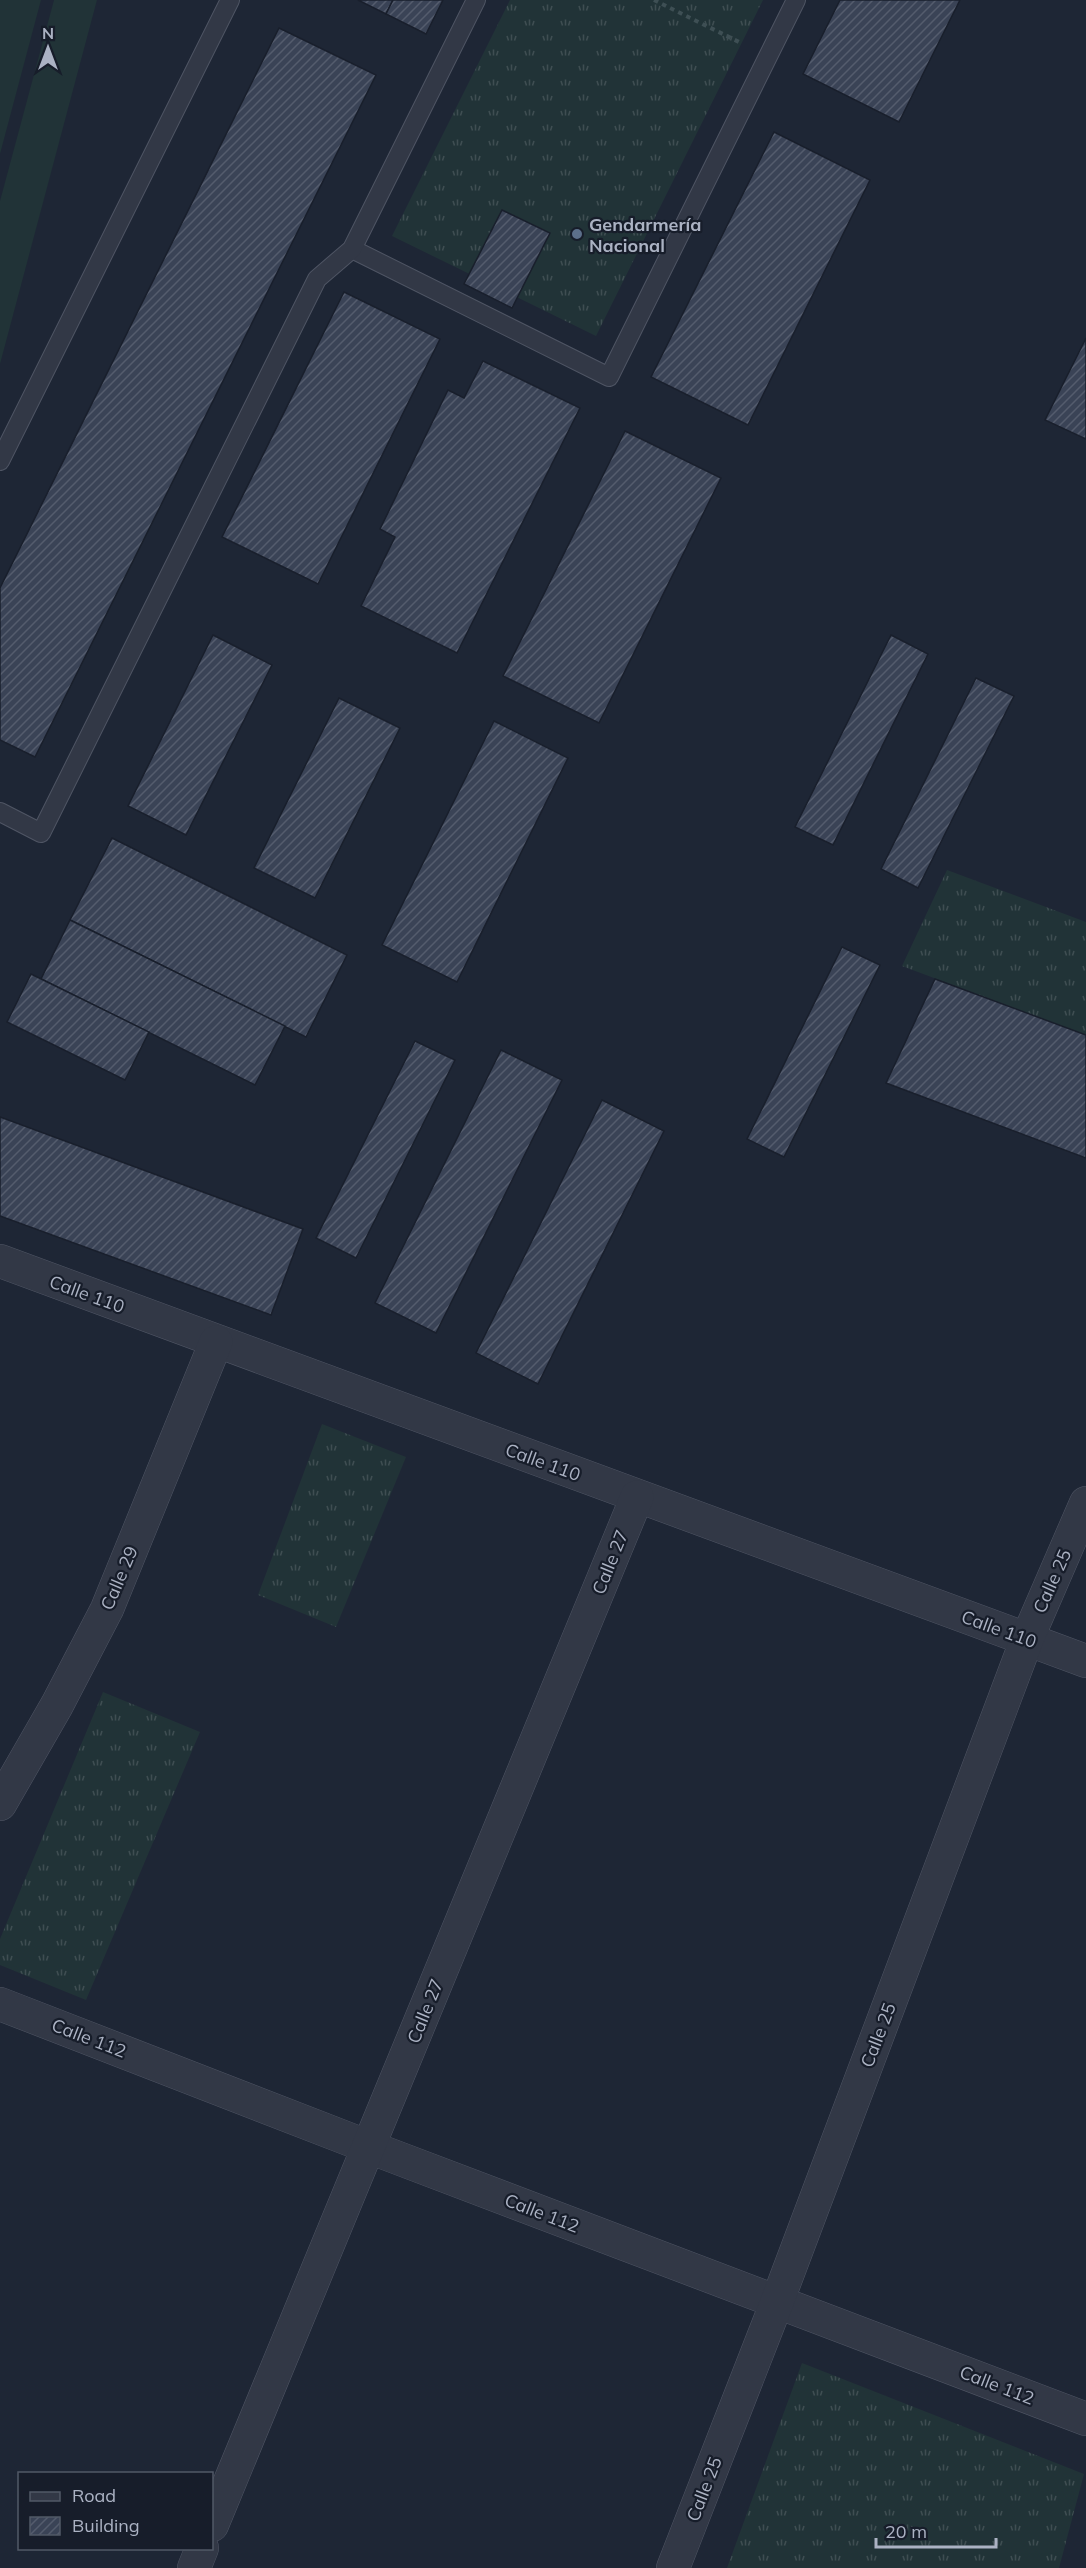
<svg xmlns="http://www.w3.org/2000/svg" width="1086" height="2568" font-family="Mulish,sans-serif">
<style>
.grass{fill:url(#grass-tufts)}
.pitch{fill:#213337}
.building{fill:url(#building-hatch);stroke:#191f2c;stroke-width:1.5}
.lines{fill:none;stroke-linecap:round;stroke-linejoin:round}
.lane-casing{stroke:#4f5564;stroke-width:20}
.street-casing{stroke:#4f5564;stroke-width:34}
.path{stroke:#3e4f54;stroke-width:4;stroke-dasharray:4.5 4.5;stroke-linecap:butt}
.lane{stroke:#323846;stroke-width:18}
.street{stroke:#323846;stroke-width:33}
.service-dot{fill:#5c6f8a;stroke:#171d2a;stroke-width:2}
.labels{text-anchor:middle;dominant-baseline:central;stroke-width:4.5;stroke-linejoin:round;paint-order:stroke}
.poi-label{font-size:18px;font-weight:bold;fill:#abb2c3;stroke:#171d2a;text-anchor:start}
.street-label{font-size:18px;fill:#abb2c3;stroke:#171d2a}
</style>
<defs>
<pattern id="grass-tufts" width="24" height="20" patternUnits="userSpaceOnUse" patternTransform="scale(1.5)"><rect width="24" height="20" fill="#213337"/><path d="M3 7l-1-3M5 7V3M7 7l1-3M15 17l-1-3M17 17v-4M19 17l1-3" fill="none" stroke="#3f4e52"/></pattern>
<pattern id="building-hatch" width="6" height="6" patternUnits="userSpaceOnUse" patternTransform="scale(1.5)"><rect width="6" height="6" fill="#3a4356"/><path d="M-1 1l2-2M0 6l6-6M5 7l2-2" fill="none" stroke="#545c6d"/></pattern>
</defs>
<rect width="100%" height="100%" fill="#1e2635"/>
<g class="grass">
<polygon points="510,0 763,0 596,336 392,236"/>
<polygon points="947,870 1086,922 1086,1035 902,966"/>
<polygon points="322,1424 406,1457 336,1627 258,1595"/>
<polygon points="103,1692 200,1732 86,2000 0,1965 0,1939"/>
<polygon points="802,2363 1084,2474 1059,2568 727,2568"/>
</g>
<g class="pitch">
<polygon points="0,0 41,0 0,154"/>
<polygon points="54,0 97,0 0,364 0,201"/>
</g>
<g class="building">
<polygon points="358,0 393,0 386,14"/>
<polygon points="393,0 443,0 426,34 386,14"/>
<polygon points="840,0 960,0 899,122 803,74"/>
<polygon points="279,28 376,75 35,757 0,740 0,588"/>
<polygon points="774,132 870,180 748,425 651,377"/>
<polygon points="502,210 550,233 512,308 464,284"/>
<polygon points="344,292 440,339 318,584 222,537"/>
<polygon points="1086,338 1086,439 1045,420"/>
<polygon points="483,361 580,408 457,653 361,606 395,537 380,529 448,390 464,398"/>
<polygon points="625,431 721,478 599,723 503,676"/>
<polygon points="213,635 272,665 186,835 128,806"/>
<polygon points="891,635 928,654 833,845 795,827"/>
<polygon points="976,678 1014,696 918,888 881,869"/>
<polygon points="339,698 400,728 315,898 254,868"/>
<polygon points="494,721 568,758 457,982 382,945"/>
<polygon points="112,838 347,955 306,1037 70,920"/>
<polygon points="70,920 285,1026 255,1085 41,979"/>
<polygon points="842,947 880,965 784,1157 747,1139"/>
<polygon points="31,974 149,1032 125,1080 7,1022"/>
<polygon points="935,979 1086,1035 1086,1158 886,1083"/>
<polygon points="415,1041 455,1060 356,1258 316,1238"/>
<polygon points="501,1050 562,1080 436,1333 375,1303"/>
<polygon points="602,1100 664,1131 538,1384 476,1353"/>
<polygon points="0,1117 303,1229 271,1315 0,1216"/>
</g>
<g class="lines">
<g class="lane-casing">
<g id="lane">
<polyline points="352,249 609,377 796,0"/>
<polyline points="0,461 230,0"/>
<polyline points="0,812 41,833 317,279 352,249 476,0"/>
</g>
</g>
<g class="street-casing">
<g id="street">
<polyline points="0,1261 1086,1661"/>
<polyline points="0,1804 57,1705 107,1609 216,1342"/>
<polyline points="0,2004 369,2147 1086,2419"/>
<polyline points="212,2525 637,1497"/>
<polyline points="194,2568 202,2548"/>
<polyline points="673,2568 777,2302 1027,1639 1086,1503"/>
</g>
</g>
<polyline class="path" points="654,0 741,43"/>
<use href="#lane" class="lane"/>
<use href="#street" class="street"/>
</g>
<circle class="service-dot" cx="577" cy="234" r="6"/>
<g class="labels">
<g class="poi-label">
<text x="589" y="224">Gendarmería<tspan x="589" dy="21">Nacional</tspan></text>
</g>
<g class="street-label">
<text transform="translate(87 1294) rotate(20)">Calle 110</text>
<text transform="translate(543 1462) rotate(20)">Calle 110</text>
<text transform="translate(610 1562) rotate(-68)">Calle 27</text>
<text transform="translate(119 1578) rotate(-67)">Calle 29</text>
<text transform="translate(1052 1581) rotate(-66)">Calle 25</text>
<text transform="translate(999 1629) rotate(20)">Calle 110</text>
<text transform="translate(425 2011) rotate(-68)">Calle 27</text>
<text transform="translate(878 2035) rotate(-69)">Calle 25</text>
<text transform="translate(89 2038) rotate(21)">Calle 112</text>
<text transform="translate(542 2213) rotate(21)">Calle 112</text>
<text transform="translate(997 2385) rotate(21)">Calle 112</text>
<text transform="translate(704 2489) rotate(-69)">Calle 25</text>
</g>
</g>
<rect x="18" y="2472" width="195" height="78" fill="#171d2a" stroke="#525967" stroke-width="1.5"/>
<rect x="30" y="2492" width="30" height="9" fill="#323846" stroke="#525967" stroke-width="1.5"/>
<text x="72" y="2502" font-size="18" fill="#abb2c3">Road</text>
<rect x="30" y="2517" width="30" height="18" fill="url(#building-hatch)" stroke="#525967" stroke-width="1.5"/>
<text x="72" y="2532" font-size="18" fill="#abb2c3">Building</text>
<g transform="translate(48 48)" stroke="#171d2a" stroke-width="4.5" paint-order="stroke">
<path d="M0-4.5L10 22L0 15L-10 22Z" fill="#abb2c3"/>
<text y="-9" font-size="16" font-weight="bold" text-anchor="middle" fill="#abb2c3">N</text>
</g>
<path d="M876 2538v9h120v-9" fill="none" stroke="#abb2c3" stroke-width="3"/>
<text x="885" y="2538" font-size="18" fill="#abb2c3" stroke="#171d2a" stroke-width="4.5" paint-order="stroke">20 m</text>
</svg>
